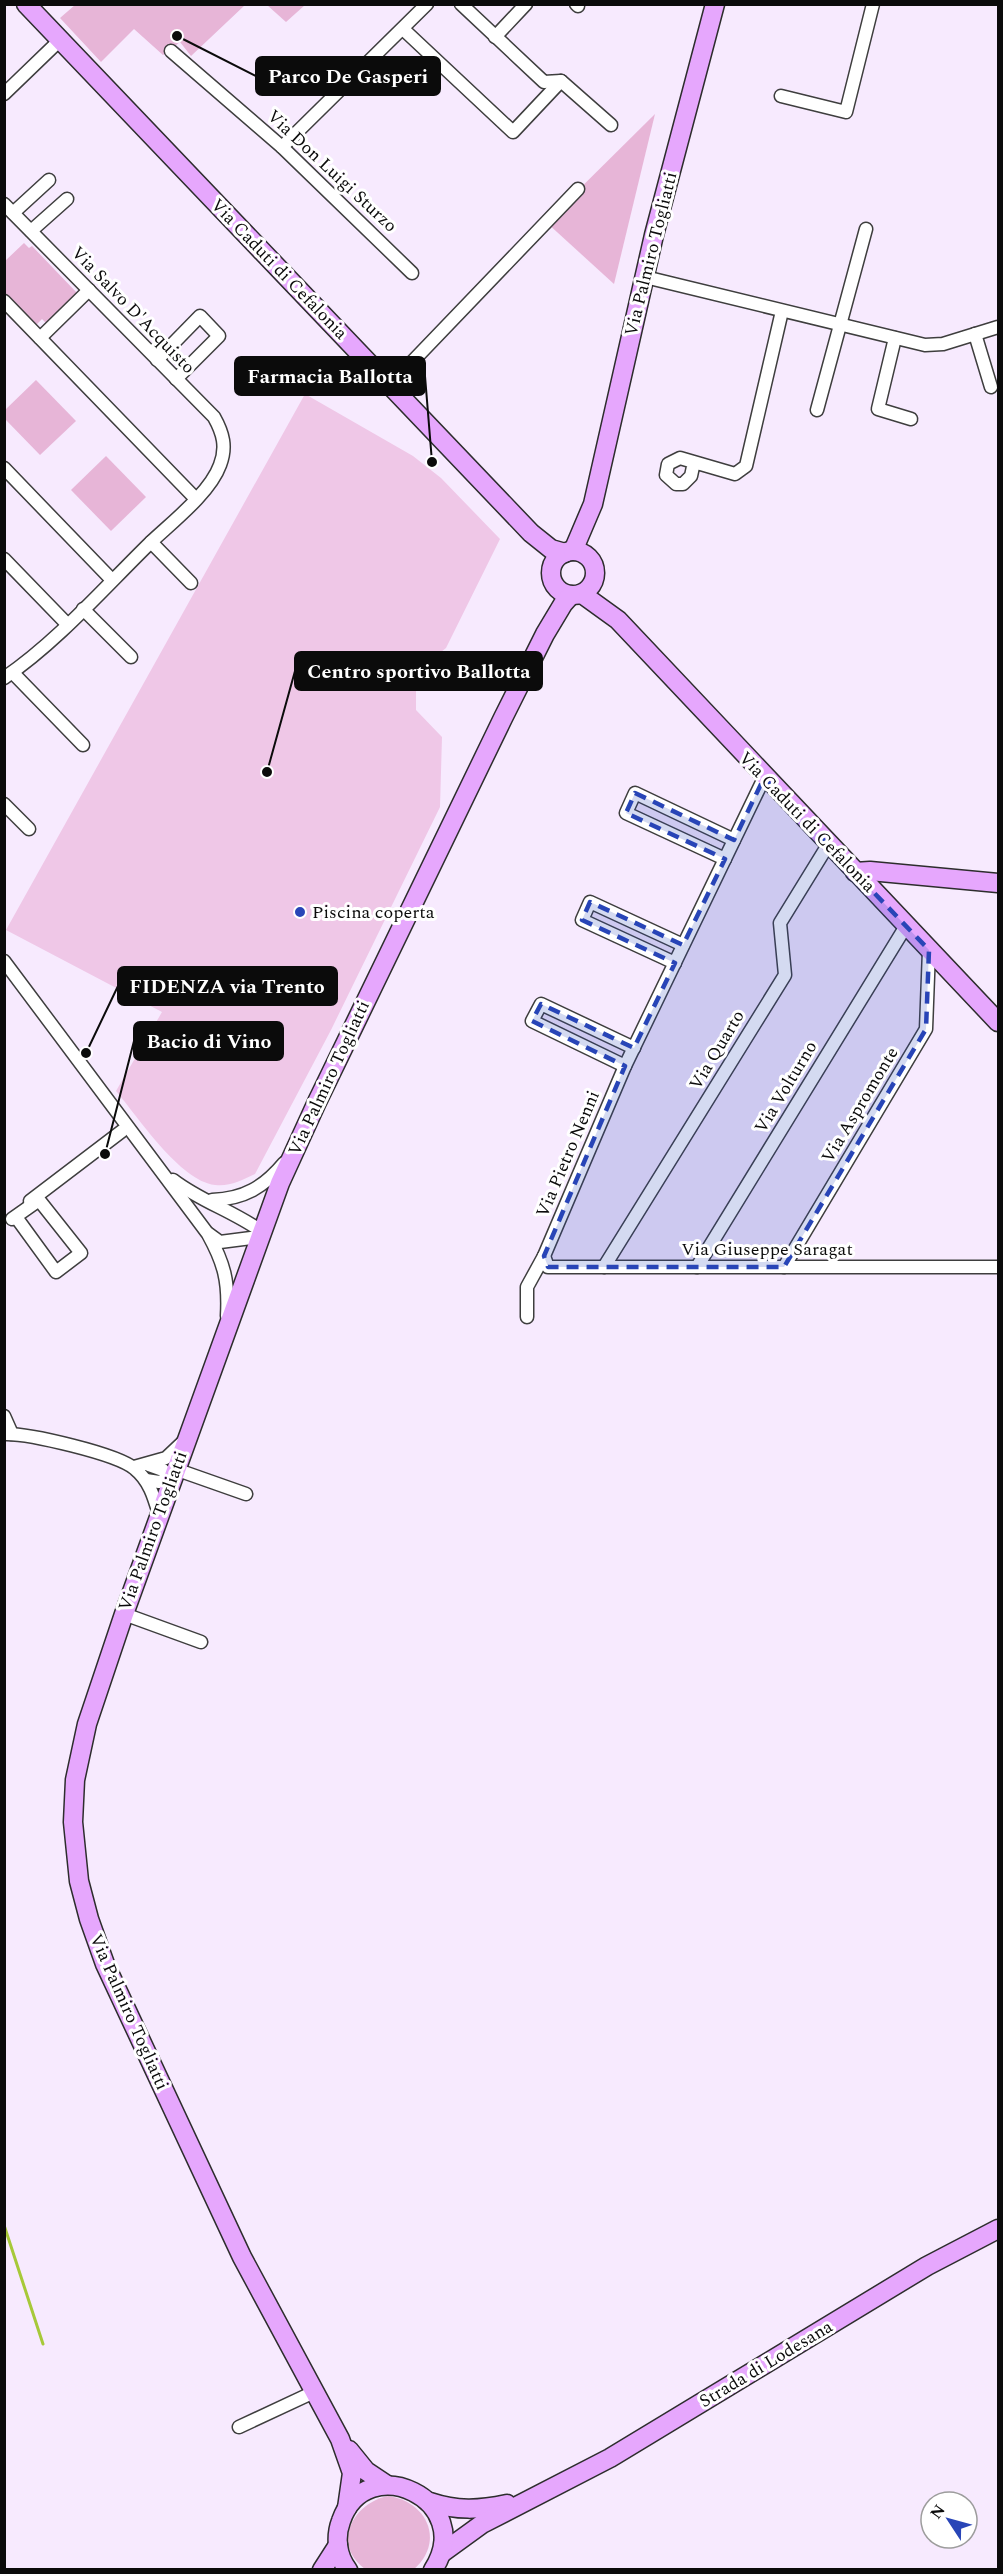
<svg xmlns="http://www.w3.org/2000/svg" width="1003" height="2574" font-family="Spectral,serif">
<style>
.green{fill:#e7b5d7}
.pitch{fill:#efc7e7}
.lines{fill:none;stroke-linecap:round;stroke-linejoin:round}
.stream{stroke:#a7c939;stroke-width:3}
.street-casing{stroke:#3e3e3e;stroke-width:15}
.secondary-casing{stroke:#2d2d2d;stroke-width:21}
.street{stroke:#fff;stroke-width:12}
.secondary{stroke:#e6a7fd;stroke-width:18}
.marked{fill:#2845b7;fill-opacity:0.2;stroke:#2845b7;stroke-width:4.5;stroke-dasharray:12 8;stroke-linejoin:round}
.poi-dot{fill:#2845b7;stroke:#fff;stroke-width:2}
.labels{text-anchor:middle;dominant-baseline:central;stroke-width:6;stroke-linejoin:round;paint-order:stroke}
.street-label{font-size:18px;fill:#0b0b0b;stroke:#fff}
.poi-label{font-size:18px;fill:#0b0b0b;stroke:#fff;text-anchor:start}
.leader{fill:none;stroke:#0b0b0b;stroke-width:2}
.callout-dot{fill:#0b0b0b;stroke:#fff;stroke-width:2}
.callout{fill:#0b0b0b;stroke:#0b0b0b;stroke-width:2}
.callout-label{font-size:20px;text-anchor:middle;font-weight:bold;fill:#fff}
</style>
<rect width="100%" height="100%" fill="#f7eafe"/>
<g class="green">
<polygon points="75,5 245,5 191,56 180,42 163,55 134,29 101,62 60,18"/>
<polygon points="267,5 305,5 286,22"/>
<polygon points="655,114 614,284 546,222"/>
<polygon points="24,243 29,248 32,246 78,294 47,324 42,319 36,325 5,293 4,262"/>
<polygon points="36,380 76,421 40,455 5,419 5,410"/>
<polygon points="106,456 146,497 111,531 71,490"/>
<path d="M388 2496C427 2501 446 2542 413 2570L365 2569C331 2544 353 2503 388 2496Z"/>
</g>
<path class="pitch" d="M305 394 413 456 441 478 500 539 446 648 416 672V710L442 737 440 807 331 1030 255 1174C242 1180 229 1187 215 1185 180 1181 138 1117 116 1091L162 1012 6 930Z"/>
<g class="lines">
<polyline class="stream" points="4,2225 43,2344"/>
<g class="street-casing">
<g id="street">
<polyline points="461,4 544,82 561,81 611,125"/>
<polyline points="576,4 578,6"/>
<polyline points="403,29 513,132 561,81"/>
<polyline points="495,37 526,4"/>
<polyline points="171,51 282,147 412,273"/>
<polyline points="4,94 60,40"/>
<polyline points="781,96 846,112 873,4"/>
<polyline points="282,147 427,4"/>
<path d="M4 204 214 417C223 433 227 447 220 465 210 493 171 523 150 543 104 588 57 642 4 678"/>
<polyline points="13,213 49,180"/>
<polyline points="31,231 67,199"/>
<polyline points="645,277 925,345 943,344 998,327"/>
<polyline points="4,301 195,498"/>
<polyline points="975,334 991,387"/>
<polyline points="40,338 89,290"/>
<polyline points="895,338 878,409 911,419"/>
<polyline points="157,360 200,316 219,336 176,379"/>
<polyline points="389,386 578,189"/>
<polyline points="817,410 866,229"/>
<polyline points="694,462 691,476 683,484 676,484 666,475 668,464 680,458 735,474 746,466 782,311"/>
<polyline points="4,468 112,580"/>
<polyline points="151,542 191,583"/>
<polyline points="4,559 67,624"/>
<polyline points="83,609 131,657"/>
<polyline points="13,673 83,745"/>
<polyline points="4,804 29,829"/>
<polyline points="725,859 626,813 635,793 734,840"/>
<path d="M4 961 208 1234C224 1263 229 1281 227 1316"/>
<polyline points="675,963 582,920 590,902 683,945"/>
<polyline points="625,1066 532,1021 541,1004 634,1048"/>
<path d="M173 1180C200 1201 233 1211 261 1231"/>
<path d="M212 1200C244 1199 264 1187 284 1163"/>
<polyline points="30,1201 122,1131"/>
<polyline points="12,1219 39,1200 81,1253 56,1272 16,1217"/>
<polyline points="209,1234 220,1242 259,1237"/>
<polyline points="544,1256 548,1267 998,1267"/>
<polyline points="604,1267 785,975 780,923 828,845"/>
<polyline points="697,1267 906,926"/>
<polyline points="784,1267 926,1029 929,950"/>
<polyline points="527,1317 527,1287 544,1256 625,1066 764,778"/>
<polyline points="4,1416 12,1434"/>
<path d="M4 1434C28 1433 118 1454 135 1469 149 1480 154 1497 159 1514"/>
<polyline points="134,1467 166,1458 184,1441"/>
<polyline points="175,1469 246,1494"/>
<polyline points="146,1480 159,1482 171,1480 163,1470 149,1465"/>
<polyline points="124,1614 201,1642"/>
<polyline points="239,2427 314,2392"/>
</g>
</g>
<g class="secondary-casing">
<g id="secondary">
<polyline points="26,4 531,533 551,549 565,553"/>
<circle cx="573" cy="573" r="22"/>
<polyline points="573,551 593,504 654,235 715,4"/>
<polyline points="582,594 618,620 998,1022"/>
<polyline points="855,872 870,871 998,883"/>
<polyline points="349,2450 366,2471 387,2485"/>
<path d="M430 2502C457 2511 479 2510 507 2504"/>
<polyline points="347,2508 352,2473 340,2439 242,2257 105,1964 89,1919 79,1881 73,1822 75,1780 87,1724 124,1614 280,1183 317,1102 503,718 545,634 563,604 571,595"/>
<polyline points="442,2553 482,2524 610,2458 927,2266 998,2229"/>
<polyline points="322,2570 338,2545"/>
<path d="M348 2570C337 2556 335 2537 341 2521 366 2448 478 2500 433 2570"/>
</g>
</g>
<use href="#street" class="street"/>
<use href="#secondary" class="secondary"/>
</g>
<path class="marked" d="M764 778 929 950 926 1029 784 1267H548L544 1256 625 1066 532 1021 541 1004 634 1048 675 963 582 920 590 902 683 945 725 859 626 813 635 793 734 840Z"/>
<circle class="poi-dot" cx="300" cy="912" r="6"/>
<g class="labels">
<g class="street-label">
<text transform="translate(332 171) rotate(43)">Via Don Luigi Sturzo</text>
<text transform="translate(651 254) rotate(-76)">Via Palmiro Togliatti</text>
<text transform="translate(279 269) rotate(46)">Via Caduti di Cefalonia</text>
<text transform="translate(133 310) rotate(46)">Via Salvo D'Acquisto</text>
<text transform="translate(807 822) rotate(46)">Via Caduti di Cefalonia</text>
<text transform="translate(717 1050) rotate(-59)">Via Quarto</text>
<text transform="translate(329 1078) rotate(-65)">Via Palmiro Togliatti</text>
<text transform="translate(786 1087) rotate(-59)">Via Volturno</text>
<text transform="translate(860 1105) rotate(-59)">Via Aspromonte</text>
<text transform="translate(568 1154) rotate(-67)">Via Pietro Nenni</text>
<text x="767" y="1249">Via Giuseppe Saragat</text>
<text transform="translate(153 1531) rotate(-70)">Via Palmiro Togliatti</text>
<text transform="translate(129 2012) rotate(66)">Via Palmiro Togliatti</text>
<text transform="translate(766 2364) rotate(-31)">Strada di Lodesana</text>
</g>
<g class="poi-label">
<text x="312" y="912">Piscina coperta</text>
</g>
</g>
<path class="leader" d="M177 36L256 76M432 462L425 376M267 772L295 671M86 1053L118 986M105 1154L134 1041"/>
<g class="callout-dot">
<circle cx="177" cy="36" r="6"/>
<circle cx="432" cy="462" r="6"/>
<circle cx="267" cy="772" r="6"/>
<circle cx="86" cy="1053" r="6"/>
<circle cx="105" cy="1154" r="6"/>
</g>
<g class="callout">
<rect x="256" y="57" width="184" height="38" rx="6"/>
<rect x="235" y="357" width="190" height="38" rx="6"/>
<rect x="295" y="652" width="247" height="38" rx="6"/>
<rect x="118" y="967" width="219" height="38" rx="6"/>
<rect x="134" y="1022" width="149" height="38" rx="6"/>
</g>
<g class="callout-label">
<text x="348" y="83">Parco De Gasperi</text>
<text x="330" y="383">Farmacia Ballotta</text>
<text x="419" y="678">Centro sportivo Ballotta</text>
<text x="227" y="993">FIDENZA via Trento</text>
<text x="209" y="1048">Bacio di Vino</text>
</g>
<rect width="1003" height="2574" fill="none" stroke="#0b0b0b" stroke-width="12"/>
<g transform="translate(949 2520) rotate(306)"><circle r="28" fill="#ffffff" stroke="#9d9d9d" stroke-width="1.5"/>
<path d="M0-4.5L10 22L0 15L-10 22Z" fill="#2845b7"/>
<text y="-9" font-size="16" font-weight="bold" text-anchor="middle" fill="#0b0b0b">N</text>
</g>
</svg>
